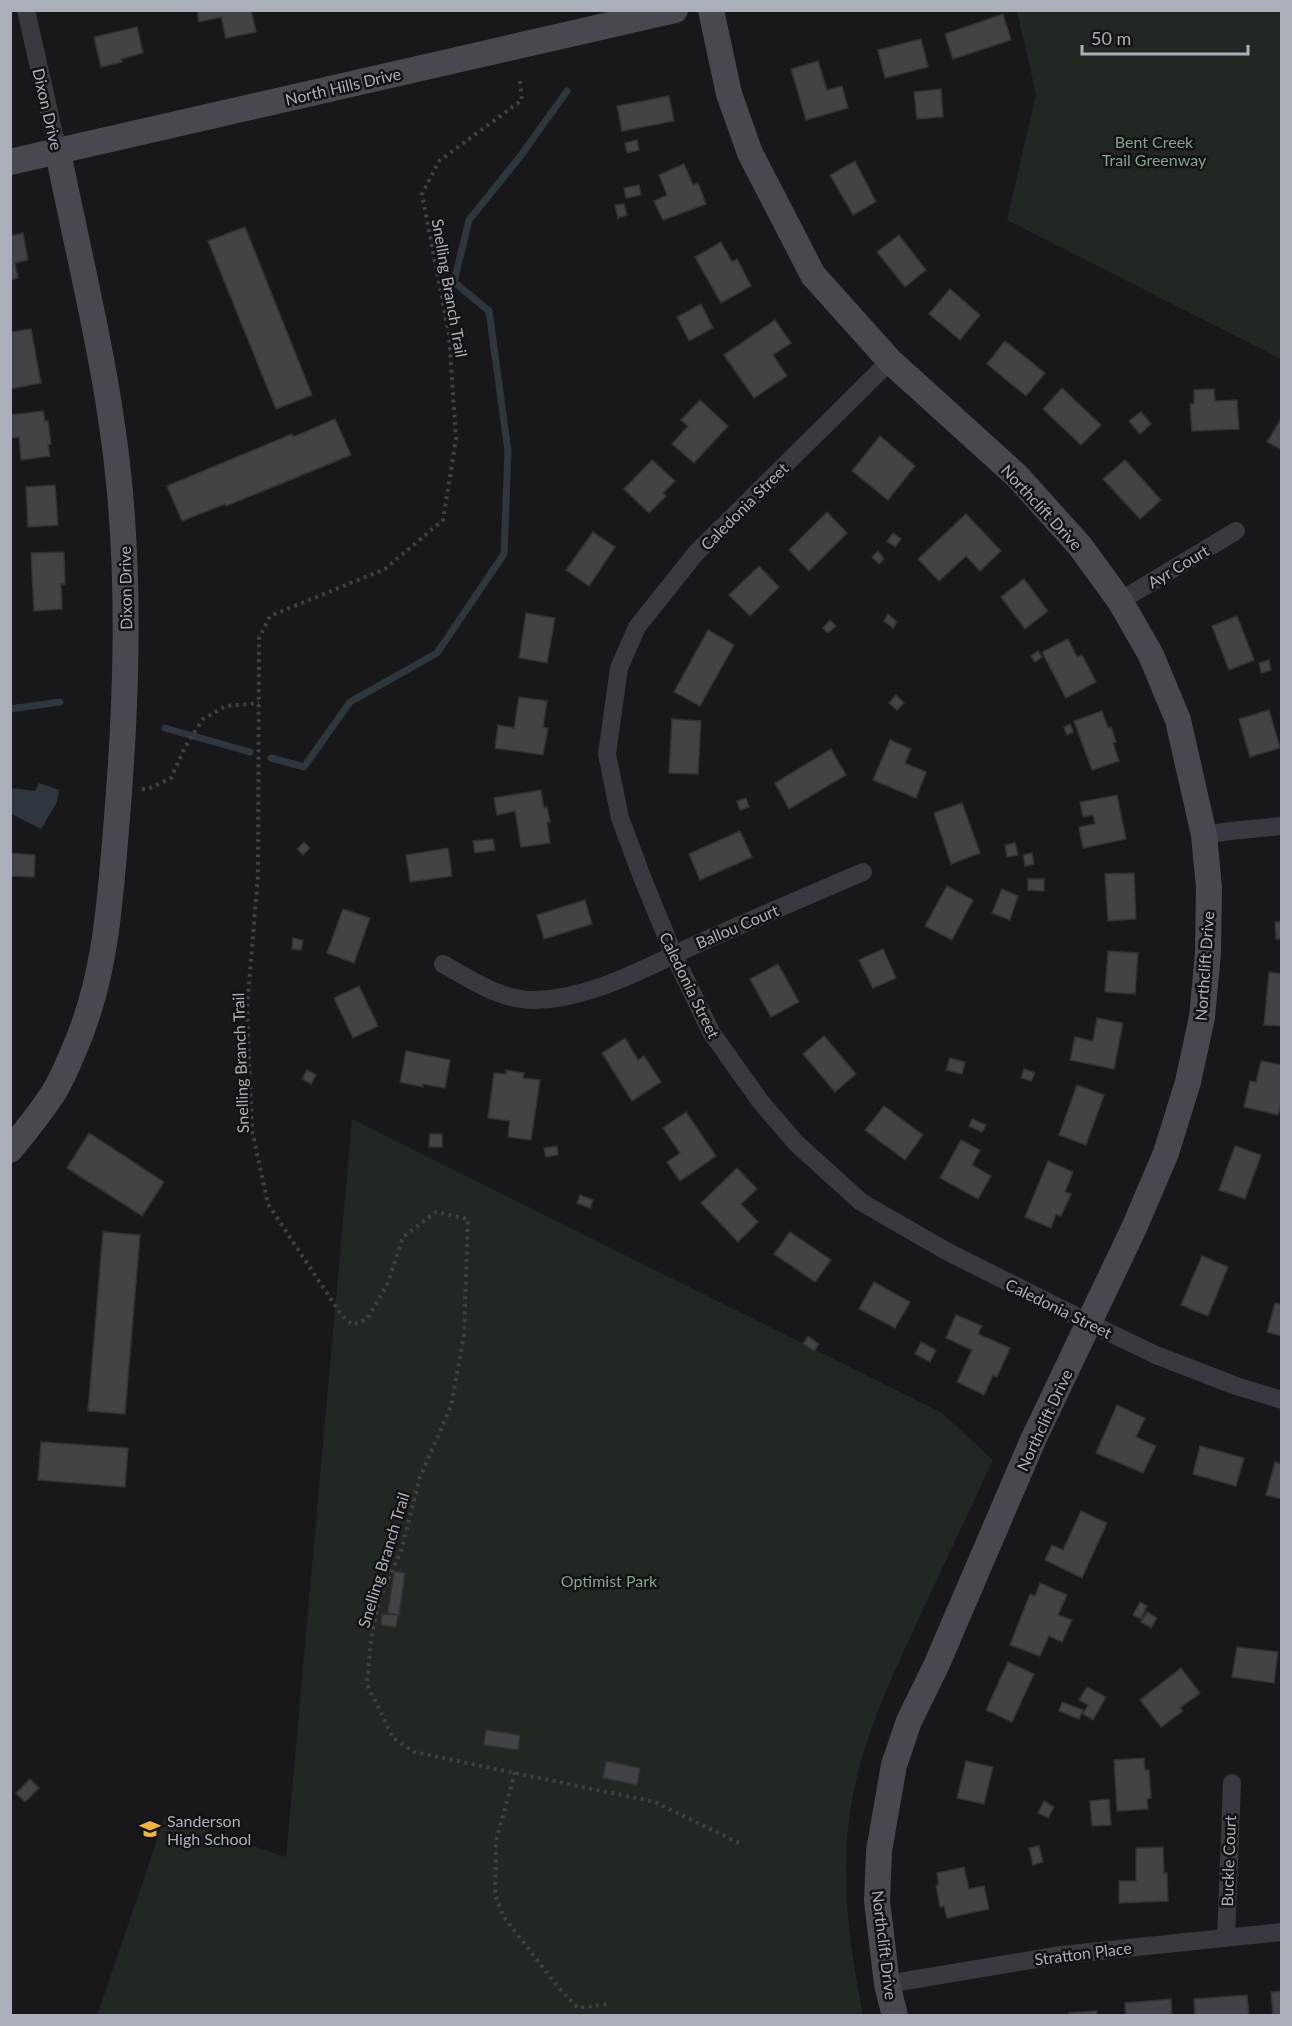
<svg xmlns="http://www.w3.org/2000/svg" width="1292" height="2026" font-family="Lato,sans-serif">
<style>
.green{fill:#202821}
.water{fill:#2e373e}
.lines{fill:none;stroke-linecap:round;stroke-linejoin:round}
.stream{stroke:#2e373e;stroke-width:7}
.building{fill:#424347;stroke:#323236;stroke-width:1.5}
.path{stroke:#3f4146;stroke-width:4;stroke-dasharray:3 4.5;stroke-linecap:butt}
.street{stroke:#393a3f;stroke-width:18}
.secondary{stroke:#47494f;stroke-width:26}
.labels{text-anchor:middle;dominant-baseline:central;stroke-width:5;stroke-linejoin:round;paint-order:stroke}
.street-label{font-size:16px;fill:#abafba;stroke:#131315}
.park-label{font-size:16px;fill:#82a485;stroke:#131315}
.poi-label{font-size:16px;fill:#abafba;stroke:#131315;text-anchor:start}
</style>
<rect width="100%" height="100%" fill="#18181a"/>
<g class="green">
<polygon points="1017,11 1281,11 1281,359 1007,220 1036,94"/>
<path d="M352 1119 942 1413 993 1460C969 1512 944 1564 920 1616 888 1685 855 1753 848 1830 842 1894 851 1953 863 2015L97 2016 165 1816 286 1857Z"/>
</g>
<polygon class="water" points="39,783 59,790 57,802 41,829 10,813 11,788 35,791"/>
<g class="lines">
<g class="stream">
<polyline points="10,709 60,702"/>
<polyline points="165,728 250,752"/>
<polyline points="271,758 304,767 350,702 437,653 504,554 508,451 489,311 454,282 469,220 519,158 567,91"/>
</g>
</g>
<g class="building">
<polygon points="197,10 251,10 256,32 226,38 221,17 199,22"/>
<polygon points="1003,14 1011,40 953,59 945,34"/>
<polygon points="137,27 143,53 121,59 122,62 101,67 94,37"/>
<polygon points="921,39 928,67 885,78 878,50"/>
<polygon points="818,61 827,90 842,86 848,108 806,120 791,69"/>
<polygon points="941,89 943,117 917,119 914,92"/>
<polygon points="669,96 674,121 622,131 617,106"/>
<polygon points="637,140 639,150 627,153 625,143"/>
<polygon points="855,161 876,202 853,215 830,175"/>
<polygon points="684,164 693,185 698,183 706,204 663,220 654,201 667,195 659,175"/>
<polygon points="639,185 641,195 626,198 624,188"/>
<polygon points="624,204 627,215 618,218 615,205"/>
<polygon points="245,227 312,395 276,409 208,241"/>
<polygon points="23,233 28,260 15,263 18,278 10,280 10,236"/>
<polygon points="899,235 926,270 905,287 877,252"/>
<polygon points="721,242 732,262 737,259 751,286 721,303 695,257"/>
<polygon points="950,289 980,315 960,340 929,314"/>
<polygon points="701,304 713,328 689,341 677,317"/>
<polygon points="775,320 791,343 773,355 787,376 754,398 724,355"/>
<polygon points="31,329 41,383 10,389 10,332"/>
<polygon points="1005,341 1045,373 1026,396 987,364"/>
<polygon points="1062,388 1101,425 1081,445 1043,409"/>
<polygon points="1214,389 1215,401 1237,400 1239,429 1192,431 1190,404 1194,404 1194,390"/>
<polygon points="700,400 728,426 694,463 672,444 688,426 681,420"/>
<polygon points="43,411 45,421 48,421 51,444 48,445 50,456 21,460 19,437 10,438 10,415"/>
<polygon points="1141,412 1151,424 1140,434 1129,421"/>
<polygon points="1282,417 1282,450 1267,442"/>
<polygon points="335,419 351,455 226,506 225,504 182,521 167,486 292,434 293,437"/>
<polygon points="880,436 915,466 888,500 852,471"/>
<polygon points="652,460 675,481 663,493 666,496 649,513 624,489"/>
<polygon points="1125,460 1161,500 1140,519 1103,479"/>
<polygon points="55,485 58,525 28,527 26,487"/>
<polygon points="827,512 847,533 809,571 789,550"/>
<polygon points="966,514 1001,551 980,571 966,556 939,581 918,559"/>
<polygon points="593,532 615,547 589,586 566,570"/>
<polygon points="893,533 901,539 895,547 887,541"/>
<polygon points="878,551 884,559 879,564 872,557"/>
<polygon points="64,552 65,584 61,584 62,609 34,611 31,553"/>
<polygon points="759,566 779,587 750,616 729,595"/>
<polygon points="1024,579 1048,611 1025,629 1001,597"/>
<polygon points="526,613 555,618 547,663 519,658"/>
<polygon points="888,614 897,622 893,628 884,621"/>
<polygon points="1237,616 1254,660 1229,670 1212,626"/>
<polygon points="830,620 836,626 828,633 823,628"/>
<polygon points="708,630 734,645 700,706 674,692"/>
<polygon points="1068,639 1077,657 1082,655 1096,682 1066,698 1042,652"/>
<polygon points="1038,651 1042,657 1035,662 1031,656"/>
<polygon points="1269,660 1271,670 1261,673 1259,663"/>
<polygon points="896,695 904,703 897,710 889,703"/>
<polygon points="519,697 547,701 543,727 548,728 543,755 495,748 498,725 514,728"/>
<polygon points="1269,710 1280,748 1250,757 1239,719"/>
<polygon points="1102,711 1108,728 1111,727 1116,742 1113,743 1119,761 1092,770 1074,721"/>
<polygon points="672,719 701,721 698,774 669,773"/>
<polygon points="1070,724 1073,732 1067,735 1064,727"/>
<polygon points="890,740 911,749 905,763 926,772 916,798 873,780"/>
<polygon points="831,749 846,775 789,809 775,783"/>
<polygon points="541,790 544,808 547,807 550,822 547,822 550,843 521,847 515,811 497,815 494,798"/>
<polygon points="1117,795 1126,839 1083,848 1079,827 1095,824 1093,815 1083,817 1080,802"/>
<polygon points="746,798 749,807 740,810 737,801"/>
<polygon points="962,803 980,853 951,864 934,813"/>
<polygon points="740,831 752,857 700,880 689,854"/>
<polygon points="493,839 495,850 475,853 473,841"/>
<polygon points="304,842 310,848 303,855 297,849"/>
<polygon points="1015,843 1018,855 1007,857 1005,845"/>
<polygon points="448,848 452,876 410,882 406,855"/>
<polygon points="10,853 35,855 34,877 10,876"/>
<polygon points="1032,853 1034,864 1025,866 1023,855"/>
<polygon points="1134,873 1136,919 1108,921 1105,874"/>
<polygon points="1028,879 1044,879 1044,891 1028,890"/>
<polygon points="947,886 973,900 952,940 925,926"/>
<polygon points="1002,889 1018,896 1010,920 992,913"/>
<polygon points="585,900 592,924 544,939 537,915"/>
<polygon points="343,909 370,918 354,963 327,953"/>
<polygon points="1275,922 1282,922 1282,939 1276,939"/>
<polygon points="293,938 303,940 301,950 292,949"/>
<polygon points="883,949 896,978 873,988 859,960"/>
<polygon points="1108,951 1138,953 1135,994 1105,992"/>
<polygon points="778,964 799,1002 771,1017 750,979"/>
<polygon points="1269,972 1282,974 1282,1026 1264,1025"/>
<polygon points="359,986 378,1026 353,1038 334,998"/>
<polygon points="1097,1018 1123,1023 1114,1069 1070,1060 1075,1037 1093,1041"/>
<polygon points="824,1036 856,1074 835,1092 803,1054"/>
<polygon points="625,1038 638,1060 644,1056 661,1082 632,1101 602,1053"/>
<polygon points="406,1051 450,1060 445,1088 423,1084 423,1087 400,1082"/>
<polygon points="950,1058 965,1062 962,1074 946,1070"/>
<polygon points="1261,1061 1282,1065 1282,1101 1278,1115 1244,1107 1250,1081 1256,1082"/>
<polygon points="1024,1069 1035,1073 1031,1081 1021,1078"/>
<polygon points="307,1070 316,1075 311,1084 302,1079"/>
<polygon points="506,1070 524,1073 523,1078 540,1080 531,1140 508,1137 510,1121 488,1118 494,1073 506,1074"/>
<polygon points="1077,1085 1104,1095 1086,1145 1059,1135"/>
<polygon points="884,1106 923,1135 905,1160 865,1130"/>
<polygon points="686,1112 716,1156 680,1181 667,1162 680,1153 663,1128"/>
<polygon points="972,1119 986,1125 982,1132 969,1126"/>
<polygon points="89,1133 164,1182 142,1216 67,1168"/>
<polygon points="430,1134 442,1134 442,1147 429,1147"/>
<polygon points="961,1140 980,1150 972,1165 991,1176 978,1199 940,1178"/>
<polygon points="557,1146 558,1155 546,1157 544,1148"/>
<polygon points="1235,1146 1261,1155 1245,1199 1219,1190"/>
<polygon points="1048,1161 1073,1172 1065,1192 1071,1194 1061,1216 1056,1214 1051,1228 1025,1217"/>
<polygon points="737,1168 757,1189 741,1204 758,1222 738,1242 701,1203"/>
<polygon points="580,1195 593,1200 590,1208 577,1203"/>
<polygon points="103,1232 140,1235 125,1414 88,1411"/>
<polygon points="790,1232 831,1260 815,1282 774,1254"/>
<polygon points="1202,1256 1228,1267 1208,1316 1181,1305"/>
<polygon points="874,1282 910,1302 895,1328 859,1309"/>
<polygon points="1275,1303 1282,1305 1282,1336 1267,1332"/>
<polygon points="956,1315 982,1326 978,1334 1010,1348 997,1377 993,1375 984,1395 957,1382 972,1350 946,1338"/>
<polygon points="808,1336 819,1344 814,1351 803,1344"/>
<polygon points="921,1342 936,1350 930,1362 915,1354"/>
<polygon points="1117,1405 1145,1418 1136,1437 1156,1446 1143,1473 1096,1453"/>
<polygon points="41,1442 128,1448 125,1487 38,1480"/>
<polygon points="1200,1446 1244,1458 1236,1486 1193,1474"/>
<polygon points="1275,1462 1282,1464 1282,1499 1266,1495"/>
<polygon points="1081,1511 1107,1523 1082,1578 1045,1560 1052,1545 1063,1550"/>
<polygon points="394,1571 405,1573 399,1615 388,1613"/>
<polygon points="1040,1583 1067,1595 1058,1615 1072,1620 1062,1642 1049,1636 1040,1656 1010,1645 1030,1594 1035,1596"/>
<polygon points="1140,1602 1147,1606 1141,1619 1133,1615"/>
<polygon points="1147,1612 1157,1618 1151,1628 1141,1622"/>
<polygon points="382,1614 398,1615 396,1627 381,1625"/>
<polygon points="1237,1647 1278,1652 1274,1683 1232,1677"/>
<polygon points="1008,1662 1034,1674 1012,1722 986,1710"/>
<polygon points="1181,1668 1200,1693 1180,1708 1183,1711 1161,1727 1140,1700"/>
<polygon points="1087,1687 1106,1697 1093,1720 1083,1714 1088,1705 1079,1700"/>
<polygon points="1062,1702 1083,1710 1079,1719 1059,1711"/>
<polygon points="486,1730 520,1735 518,1750 484,1745"/>
<polygon points="1144,1758 1145,1770 1149,1770 1151,1798 1147,1799 1148,1809 1117,1811 1114,1760"/>
<polygon points="606,1761 640,1768 637,1785 603,1778"/>
<polygon points="966,1761 993,1767 984,1804 957,1798"/>
<polygon points="30,1779 39,1788 25,1802 16,1793"/>
<polygon points="1109,1799 1111,1825 1092,1826 1090,1801"/>
<polygon points="1044,1801 1054,1807 1048,1818 1038,1813"/>
<polygon points="1039,1846 1043,1862 1033,1865 1029,1848"/>
<polygon points="1163,1847 1164,1873 1167,1873 1168,1901 1119,1903 1119,1881 1136,1881 1136,1848"/>
<polygon points="964,1867 969,1889 984,1886 989,1909 947,1918 944,1906 940,1907 936,1885 939,1884 937,1873"/>
<polygon points="1282,1991 1282,2016 1273,2016 1271,1992"/>
<polygon points="1247,1995 1249,2016 1195,2016 1194,1999"/>
<polygon points="1171,1999 1172,2016 1126,2016 1125,2003"/>
<polygon points="1097,2011 1097,2016 1069,2016 1069,2013"/>
</g>
<g class="lines">
<g class="path">
<polyline points="520,81 522,100 439,161 422,194 449,334 456,439 443,520 385,569 270,616 259,638 258,876 247,1008 252,1130 268,1204 342,1316 353,1325 367,1319 388,1283 403,1237 436,1212 468,1219 464,1335 451,1406 420,1477 401,1551 379,1600 371,1639 367,1684 393,1738 414,1752 655,1802 743,1845"/>
<polyline points="142,789 148,789 171,778 185,747 203,719 226,706 259,703"/>
<polyline points="515,1772 496,1841 495,1894 503,1916 558,1987 578,2008 607,2004"/>
</g>
<g class="street">
<polyline points="26,10 58,152"/>
<polyline points="890,361 696,553 637,627 619,668 607,754 620,818 642,877 674,955 711,1032 760,1101 796,1143 861,1202 948,1252 1112,1334 1156,1355 1236,1386 1282,1400"/>
<polyline points="1120,601 1236,531"/>
<polyline points="1204,835 1230,831 1282,826"/>
<path d="M443 964C472 980 501 1001 536 1000 593 998 644 968 695 945 751 920 807 896 863 872"/>
<polyline points="1226,1938 1232,1783"/>
<polyline points="887,1984 1061,1955 1282,1932"/>
</g>
<g class="secondary">
<polyline points="711,10 729,94 750,153 813,275 890,361 1017,476 1080,546 1120,601 1151,655 1178,720 1204,835 1209,888 1208,953 1202,1017 1188,1082 1166,1153 1134,1228 1033,1440 936,1666 909,1721 894,1765 879,1851 877,1901 887,1984 895,2016"/>
<polyline points="10,162 675,10"/>
<path d="M10 1150C26 1131 41 1112 54 1092 62 1079 68 1064 74 1050 107 975 110 898 117 818 126 706 130 594 119 482 108 370 80 262 58 152"/>
</g>
</g>
<defs>
<g id="school-bare" transform="scale(1.62)"><path d="M0-5L7-2L0 1L-7-2ZM-4 1L0 2.5L4 1V4Q0 6-4 4Z" fill="#eeb43d" stroke="#131315" stroke-width="2.5" paint-order="stroke"/></g>
</defs>
<g fill-rule="evenodd">
<use href="#school-bare" x="150" y="1829"/>
</g>
<g class="labels">
<g class="street-label">
<text transform="translate(343 86) rotate(-13)">North Hills Drive</text>
<text transform="translate(48 109) rotate(77)">Dixon Drive</text>
<text transform="translate(450 288) rotate(80)">Snelling Branch Trail</text>
<text transform="translate(744 506) rotate(-45)">Caledonia Street</text>
<text transform="translate(1042 507) rotate(47)">Northclift Drive</text>
<text transform="translate(1178 566) rotate(-31)">Ayr Court</text>
<text transform="translate(125 588) rotate(-91)">Dixon Drive</text>
<text transform="translate(737 926) rotate(-23)">Ballou Court</text>
<text transform="translate(1204 966) rotate(-86)">Northclift Drive</text>
<text transform="translate(690 985) rotate(64)">Caledonia Street</text>
<text transform="translate(240 1063) rotate(-92)">Snelling Branch Trail</text>
<text transform="translate(1059 1308) rotate(26)">Caledonia Street</text>
<text transform="translate(1044 1420) rotate(-65)">Northclift Drive</text>
<text transform="translate(383 1560) rotate(-73)">Snelling Branch Trail</text>
<text transform="translate(1228 1861) rotate(-88)">Buckle Court</text>
<text transform="translate(885 1945) rotate(83)">Northclift Drive</text>
<text transform="translate(1083 1953) rotate(-7)">Stratton Place</text>
</g>
<g class="park-label">
<text x="1154" y="141">Bent Creek<tspan x="1154" dy="18">Trail Greenway</tspan></text>
<text x="609" y="1580">Optimist Park</text>
</g>
<g class="poi-label">
<text x="167" y="1820">Sanderson<tspan x="167" dy="18">High School</tspan></text>
</g>
</g>
<rect width="1292" height="2026" fill="none" stroke="#abafba" stroke-width="24"/>
<path d="M1082 45v9h166v-9" fill="none" stroke="#abafba" stroke-width="3"/>
<text x="1091" y="45" font-size="18" fill="#abafba" stroke="#131315" stroke-width="4.5" paint-order="stroke">50 m</text>
</svg>
